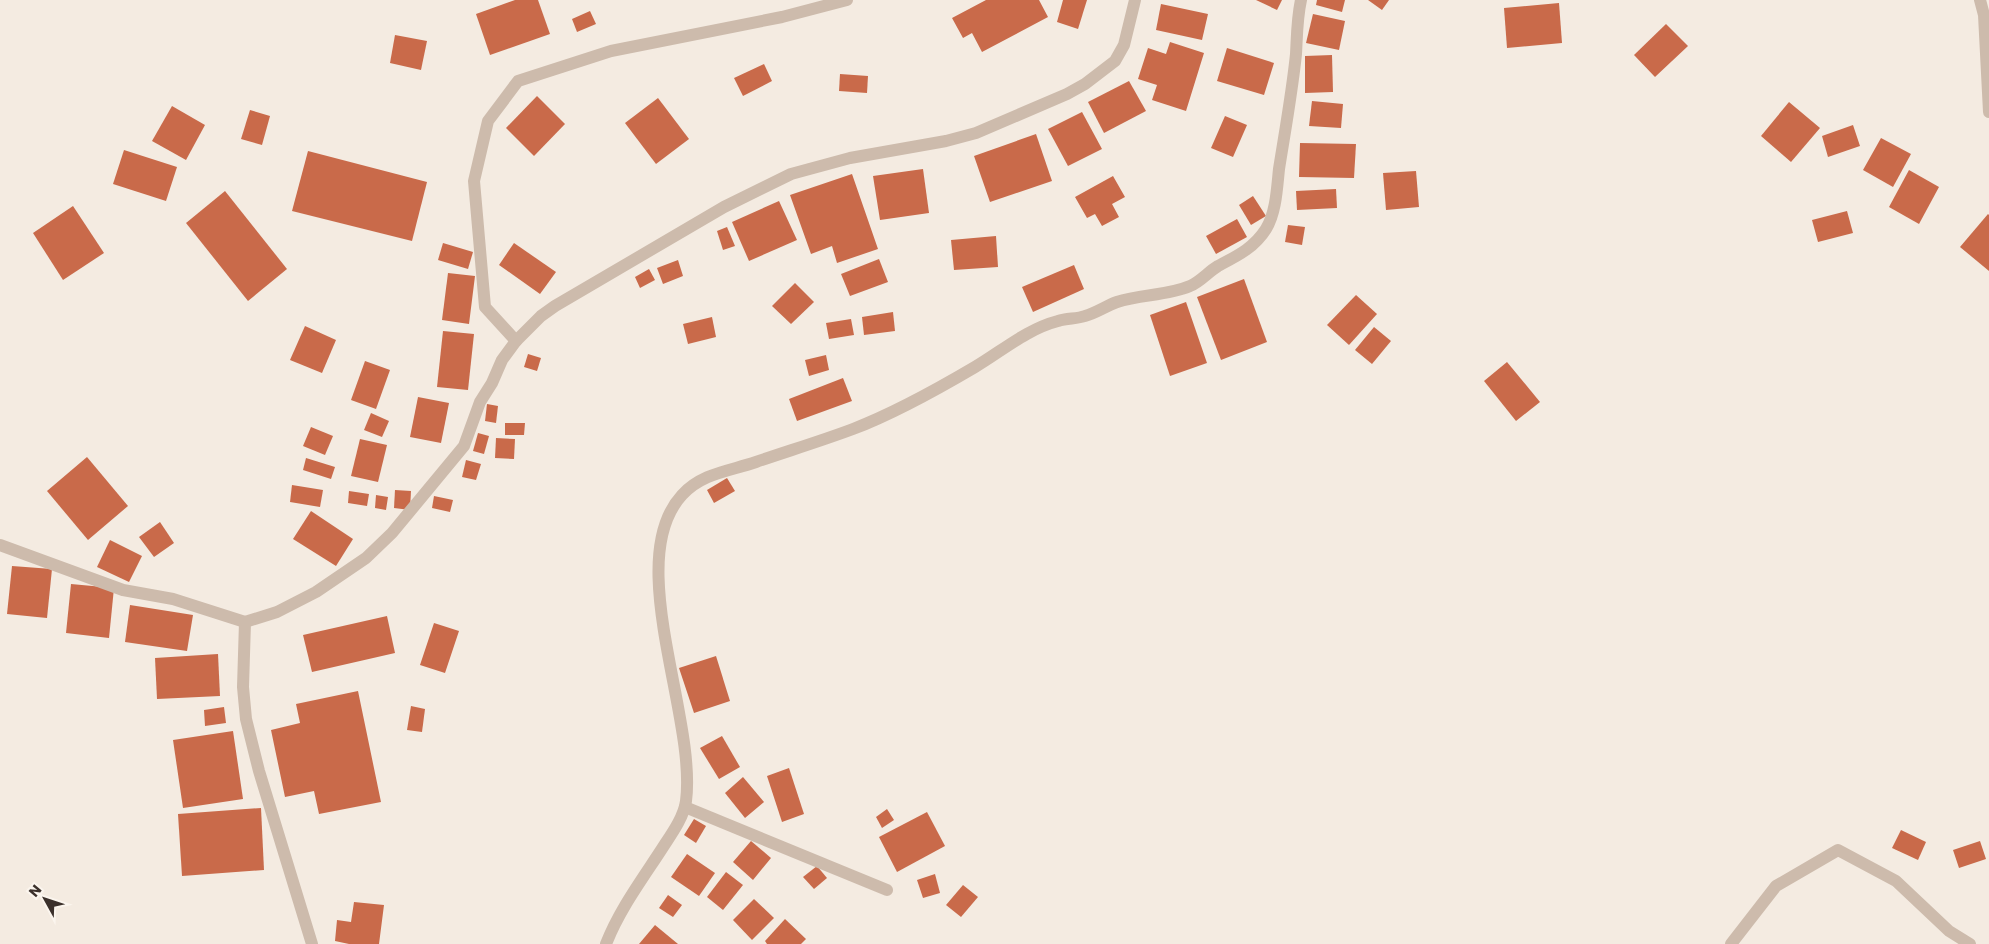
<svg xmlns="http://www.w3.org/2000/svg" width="1989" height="944" font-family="Poppins,sans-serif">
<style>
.building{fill:#c96a4a}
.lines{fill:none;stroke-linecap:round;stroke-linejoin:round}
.minor{stroke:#cdbbac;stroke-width:12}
</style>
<rect width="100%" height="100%" fill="#f4ebe1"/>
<g class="building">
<polygon points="515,0 538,0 550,34 490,55 476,14"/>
<polygon points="986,0 1039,0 1048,17 982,52 972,33 963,38 952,18"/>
<polygon points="1063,0 1087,0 1078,29 1057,22"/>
<polygon points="1256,0 1282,0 1277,10"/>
<polygon points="1317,0 1345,0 1342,12 1316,5"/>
<polygon points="1368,0 1389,0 1382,10"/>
<polygon points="1559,3 1562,43 1507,48 1504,8"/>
<polygon points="1161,4 1208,14 1202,40 1156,30"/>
<polygon points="590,11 596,24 577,32 572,19"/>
<polygon points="1313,14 1345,21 1339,50 1306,43"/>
<polygon points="1666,24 1688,46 1655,77 1634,55"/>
<polygon points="395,35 427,41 421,70 390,63"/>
<polygon points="1170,42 1204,53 1186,111 1152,100 1157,85 1138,79 1148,48 1166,54"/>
<polygon points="1227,48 1274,63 1264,95 1217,81"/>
<polygon points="1332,55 1333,92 1305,93 1305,56"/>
<polygon points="764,64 772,81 743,96 734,78"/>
<polygon points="840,74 868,76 867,93 839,91"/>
<polygon points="1129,81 1146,111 1104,133 1088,102"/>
<polygon points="537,96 565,124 534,156 506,128"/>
<polygon points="658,98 689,139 656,164 625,123"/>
<polygon points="1312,101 1343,104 1341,128 1309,126"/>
<polygon points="1789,102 1820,128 1791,162 1761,136"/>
<polygon points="172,106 205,125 186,160 152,141"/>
<polygon points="250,110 270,116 262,145 241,139"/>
<polygon points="1082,112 1102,149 1068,166 1048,129"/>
<polygon points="1225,116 1247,125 1233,157 1211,148"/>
<polygon points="1853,125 1860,146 1828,157 1822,136"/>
<polygon points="1036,134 1052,181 990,202 974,156"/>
<polygon points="1881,138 1911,154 1893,187 1863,170"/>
<polygon points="1300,143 1356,144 1354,178 1299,177"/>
<polygon points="124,150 177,167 166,201 113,184"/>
<polygon points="308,151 427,182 412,241 292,211"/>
<polygon points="923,169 929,213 880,220 873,176"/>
<polygon points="1909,170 1939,187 1919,224 1889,207"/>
<polygon points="1416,171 1419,207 1386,210 1383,173"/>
<polygon points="852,174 878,249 837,263 832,246 811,254 790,195"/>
<polygon points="1113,176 1125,197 1112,204 1119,217 1102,226 1095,214 1087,218 1075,197"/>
<polygon points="1336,189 1337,208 1297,210 1296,191"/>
<polygon points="225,191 287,269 248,301 186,223"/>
<polygon points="1253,196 1266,216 1251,225 1239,205"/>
<polygon points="779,201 797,240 749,261 732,222"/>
<polygon points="73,206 104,253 63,280 33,233"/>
<polygon points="1847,211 1853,233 1818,242 1812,220"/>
<polygon points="1988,214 1989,215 1989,271 1960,247"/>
<polygon points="1237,219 1247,237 1216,254 1206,236"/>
<polygon points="1288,225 1305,227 1302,245 1285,242"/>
<polygon points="727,227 735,246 723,250 717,231"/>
<polygon points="996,236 998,267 954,270 951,240"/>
<polygon points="443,243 473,252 468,269 438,260"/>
<polygon points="514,243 556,272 540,294 499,265"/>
<polygon points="879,259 888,282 850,296 841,274"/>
<polygon points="678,260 683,276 663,284 657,268"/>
<polygon points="1074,265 1084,289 1033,312 1022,287"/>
<polygon points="649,269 655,280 640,288 635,277"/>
<polygon points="448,273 475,276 469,324 442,320"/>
<polygon points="1244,279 1267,342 1221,360 1197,297"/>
<polygon points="795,283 814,302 791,324 772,306"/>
<polygon points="1356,295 1377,314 1349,345 1327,325"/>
<polygon points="1186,302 1207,363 1170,376 1150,315"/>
<polygon points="893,312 895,331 864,335 862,317"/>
<polygon points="712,317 716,337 688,344 683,324"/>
<polygon points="851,319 854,335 829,339 826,323"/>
<polygon points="305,326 336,340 322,373 290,360"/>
<polygon points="1374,327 1391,341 1372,364 1355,350"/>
<polygon points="443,331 474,334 468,390 437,387"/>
<polygon points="528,354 541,358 537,371 524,367"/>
<polygon points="826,355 829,370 809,376 805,360"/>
<polygon points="365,361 390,370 376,409 351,400"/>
<polygon points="1507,362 1540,402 1516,421 1484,381"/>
<polygon points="843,378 852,401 797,421 789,399"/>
<polygon points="418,397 449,403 441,443 410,437"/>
<polygon points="487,404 498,406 496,423 485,421"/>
<polygon points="371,413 389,421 382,437 364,430"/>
<polygon points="505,423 525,423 524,435 505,435"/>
<polygon points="311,427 333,436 325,455 303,446"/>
<polygon points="478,433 489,436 484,454 473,451"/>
<polygon points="496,438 515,439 514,459 495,458"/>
<polygon points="360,439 387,445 378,482 351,476"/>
<polygon points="87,457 128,506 88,540 47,491"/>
<polygon points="306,458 335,467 331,479 303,470"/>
<polygon points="466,460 481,464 476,480 462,477"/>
<polygon points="727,478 735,491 714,503 707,490"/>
<polygon points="292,485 323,490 320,507 290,502"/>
<polygon points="395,490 411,491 410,510 394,508"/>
<polygon points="349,491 369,494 367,506 348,503"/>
<polygon points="376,495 388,497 386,510 375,508"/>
<polygon points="434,496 453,500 450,512 432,508"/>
<polygon points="311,511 353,539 336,566 293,539"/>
<polygon points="160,522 174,543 154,557 139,537"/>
<polygon points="110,540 142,556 129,582 97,567"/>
<polygon points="12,566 52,569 47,618 7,614"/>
<polygon points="71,584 114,588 109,638 66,633"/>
<polygon points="130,605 193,615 187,651 125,642"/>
<polygon points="387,616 395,653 312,672 303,635"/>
<polygon points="434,623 459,631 445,673 420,665"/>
<polygon points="218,654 220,696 157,699 155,658"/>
<polygon points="716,656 730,701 694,713 679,668"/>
<polygon points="358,691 381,802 319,814 314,791 285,797 271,730 300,723 296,704"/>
<polygon points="411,706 425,709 422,732 407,730"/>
<polygon points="224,707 226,723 205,726 204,710"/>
<polygon points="233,731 243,799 183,808 173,740"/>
<polygon points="722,736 740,767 719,779 700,748"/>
<polygon points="789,768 804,814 782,822 767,776"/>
<polygon points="743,777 764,802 745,818 725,793"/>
<polygon points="261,808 264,870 182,876 178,814"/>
<polygon points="887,809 894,820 882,828 876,817"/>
<polygon points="927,812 945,846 897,872 879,837"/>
<polygon points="694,819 706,826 696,843 684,835"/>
<polygon points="1901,830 1926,842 1918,860 1892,848"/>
<polygon points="751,841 771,858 753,880 733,862"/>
<polygon points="1980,841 1986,859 1959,868 1953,850"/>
<polygon points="687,854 715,873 699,896 671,877"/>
<polygon points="817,866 827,878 814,889 803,877"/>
<polygon points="726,872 743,885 723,910 707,897"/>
<polygon points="935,874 940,893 923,898 917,880"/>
<polygon points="963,885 978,897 961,917 946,905"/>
<polygon points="668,895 682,905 673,917 659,908"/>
<polygon points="754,899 774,918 752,940 733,920"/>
<polygon points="354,902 384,905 379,944 349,944 335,941 337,920 351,922"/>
<polygon points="785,919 806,939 801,944 767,944 765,941"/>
<polygon points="655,925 678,944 639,944"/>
</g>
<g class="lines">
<g class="minor">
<polyline points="1980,0 1984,15 1989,112"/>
<polyline points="516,341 485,307 474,181 488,121 518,81 611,51 782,17 847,0"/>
<polyline points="0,545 123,590 173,599 245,622"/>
<polyline points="685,807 887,890"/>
<polyline points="312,944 259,771 246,719 243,687 245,622 277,612 316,592 366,558 392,533 464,446 480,402 492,383 502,360 516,341 541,316 555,306 724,207 791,174 850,158 946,141 976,133 1067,94 1085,84 1115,61 1124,45 1135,0"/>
<path d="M606 944C620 908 644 877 665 844 673 832 684 816 686 801 697 717 622 560 682 495 702 473 730 471 756 462 788 451 821 441 853 429 895 413 936 390 975 367 1002 351 1027 329 1058 321 1067 318 1077 319 1085 316 1096 313 1106 306 1117 302 1140 294 1167 296 1190 286 1200 282 1208 272 1218 266 1237 256 1254 248 1266 229 1276 213 1277 188 1279 169 1285 131 1292 93 1296 54 1297 36 1297 18 1301 0"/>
<polyline points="1731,944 1776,886 1838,850 1896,881 1949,931 1970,944"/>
</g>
</g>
<g transform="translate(45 899) rotate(310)" stroke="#fbf5ee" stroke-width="4" paint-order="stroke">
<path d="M0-4L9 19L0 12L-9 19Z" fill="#3b302b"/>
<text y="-8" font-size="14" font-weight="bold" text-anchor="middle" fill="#3b302b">N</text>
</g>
</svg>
